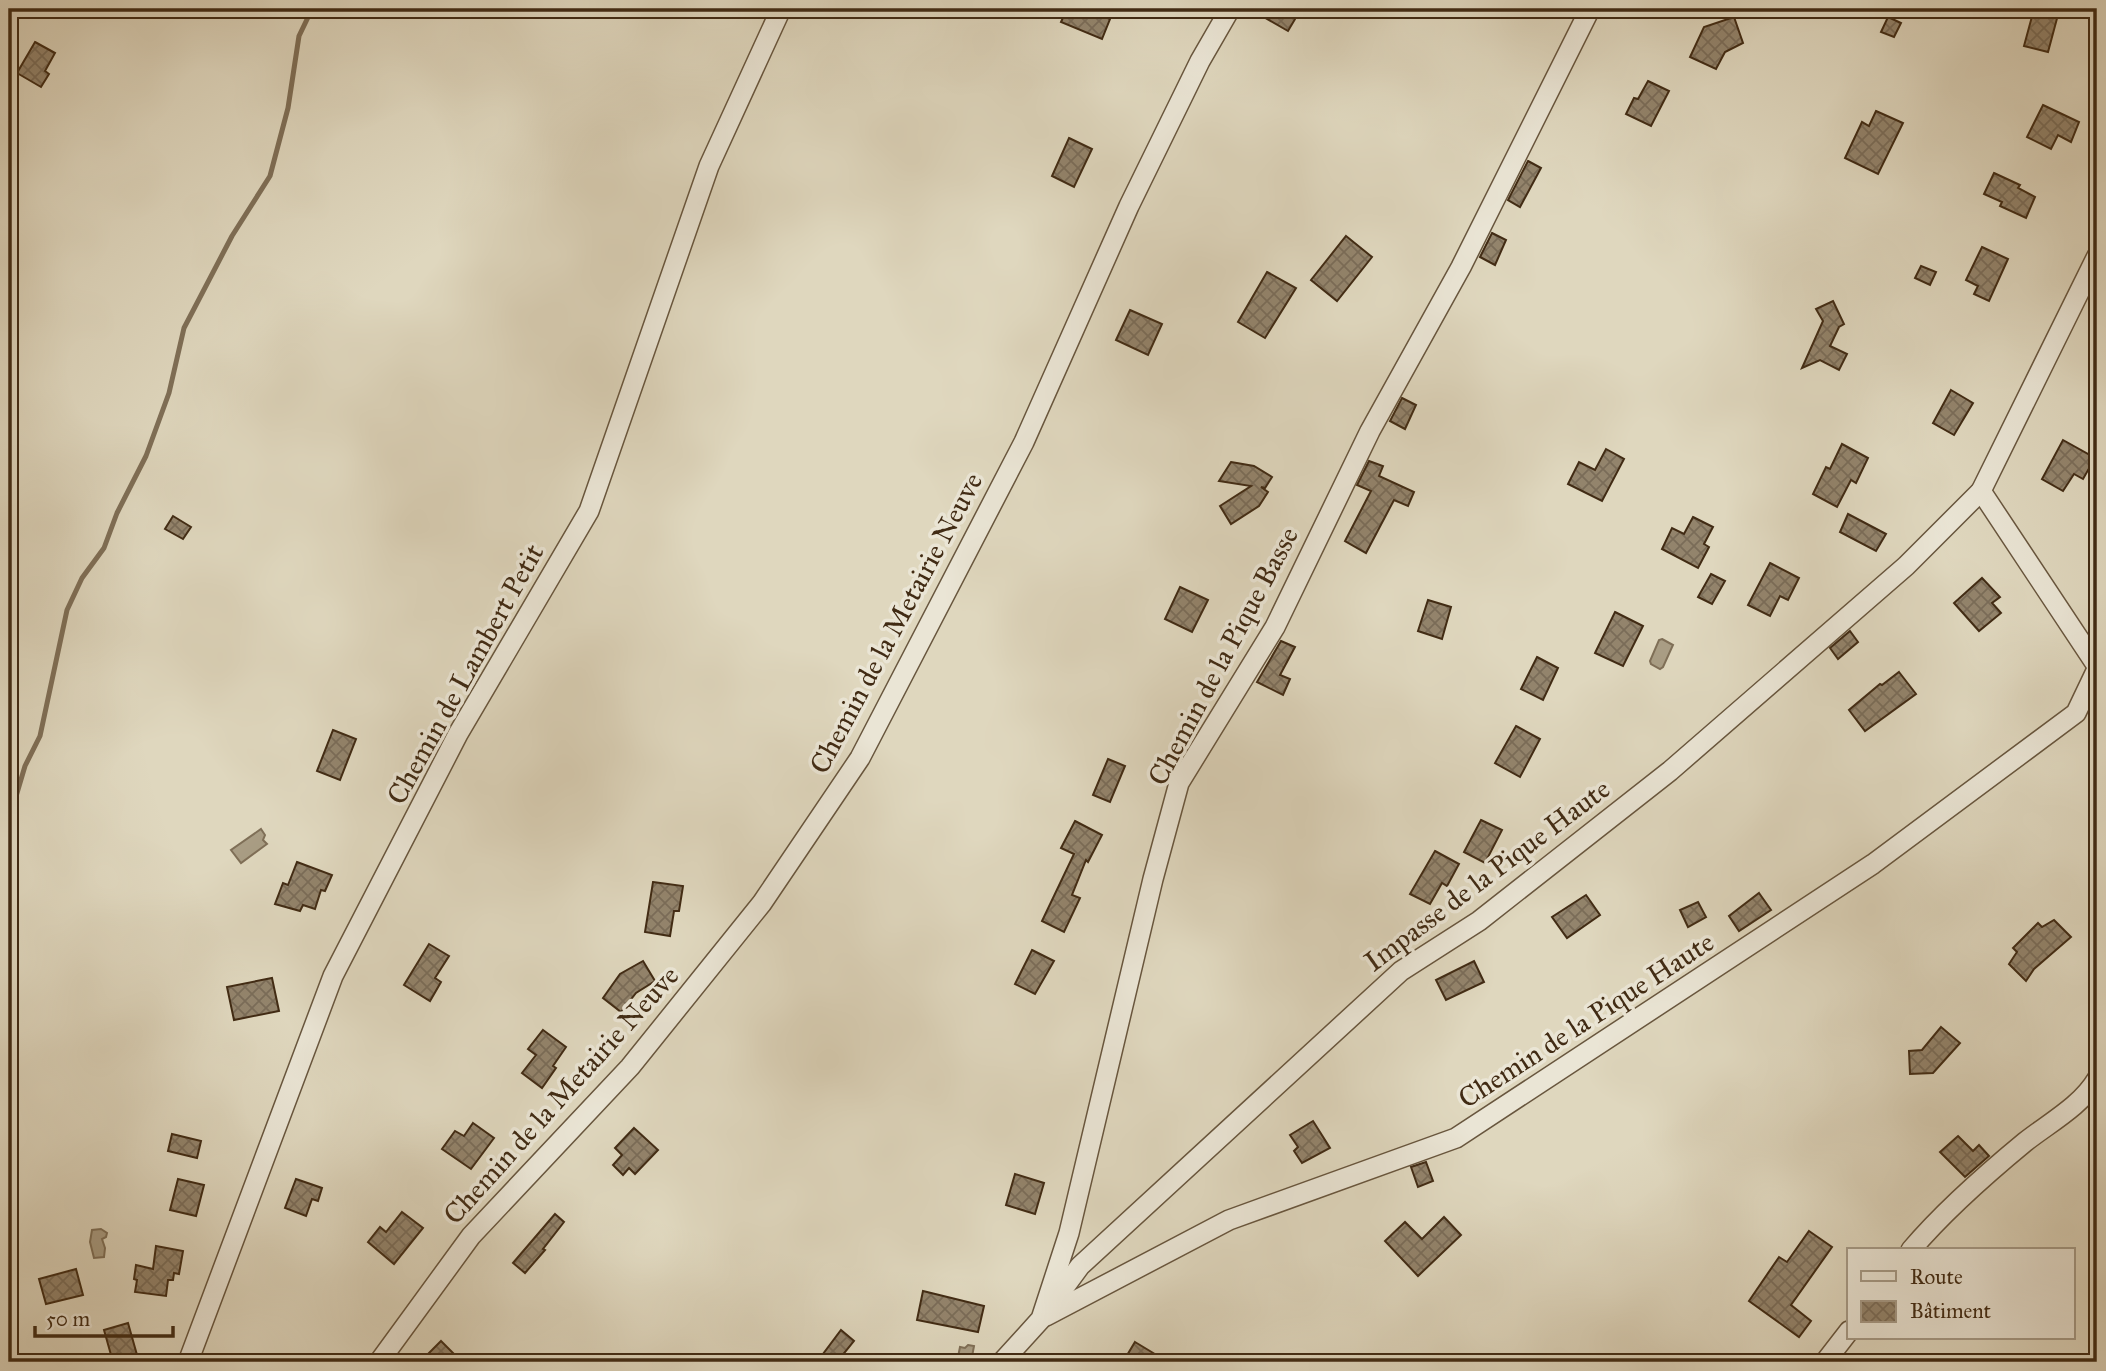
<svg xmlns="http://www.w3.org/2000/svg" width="2106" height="1371" font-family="'IM FELL Great Primer',serif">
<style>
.water{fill:#a99d84;stroke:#7f6f57;stroke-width:2}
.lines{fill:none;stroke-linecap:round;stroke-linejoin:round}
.stream{stroke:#7f6f57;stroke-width:5}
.building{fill:url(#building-cross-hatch);stroke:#412b14;stroke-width:2}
.minor-casing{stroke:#68563e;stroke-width:22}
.minor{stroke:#eae5d5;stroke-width:19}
.labels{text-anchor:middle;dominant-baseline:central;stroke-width:7;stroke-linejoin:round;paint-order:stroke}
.street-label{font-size:28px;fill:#412b14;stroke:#eae5d5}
</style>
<defs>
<pattern id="building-cross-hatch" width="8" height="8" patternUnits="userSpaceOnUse" patternTransform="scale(1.75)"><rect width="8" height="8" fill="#93846c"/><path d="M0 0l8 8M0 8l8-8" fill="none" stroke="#7a6c58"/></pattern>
</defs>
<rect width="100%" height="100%" fill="#dfd7be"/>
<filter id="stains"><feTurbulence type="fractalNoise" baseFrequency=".00286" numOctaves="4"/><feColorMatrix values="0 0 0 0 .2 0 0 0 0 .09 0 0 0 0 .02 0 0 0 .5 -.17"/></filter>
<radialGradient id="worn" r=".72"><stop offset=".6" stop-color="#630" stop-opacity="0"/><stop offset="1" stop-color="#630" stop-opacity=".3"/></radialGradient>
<g class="water">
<polygon points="1662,639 1673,645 1663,667 1660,669 1651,664 1650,661 1659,640"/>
<polygon points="261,829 265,835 263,840 267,844 241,863 231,850"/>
<polygon points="101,1229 107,1233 106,1237 102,1239 105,1248 104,1257 94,1258 90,1242 92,1230"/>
<polygon points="968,1345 974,1346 971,1362 957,1362 960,1347 965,1348"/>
</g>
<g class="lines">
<polyline class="stream" points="9,820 25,766 40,736 67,610 82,578 104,548 117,513 146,456 169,393 184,328 232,236 270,176 288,108 299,36 312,9"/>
</g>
<g class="building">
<polygon points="1067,9 1087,9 1110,19 1102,39 1061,22"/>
<polygon points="1250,9 1301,9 1288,31"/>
<polygon points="2034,9 2059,11 2048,52 2024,46"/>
<polygon points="1734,17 1743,43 1725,52 1716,69 1690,57 1704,27"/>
<polygon points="1888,17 1901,23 1894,37 1881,32"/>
<polygon points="35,42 55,53 45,71 49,74 41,87 17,73"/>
<polygon points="1648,81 1669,91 1651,126 1626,114 1634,98 1638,99"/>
<polygon points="2043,105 2079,122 2071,142 2058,135 2051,149 2027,137"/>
<polygon points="1876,111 1903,123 1878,174 1845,158 1862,122 1869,126"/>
<polygon points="1069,138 1092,149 1074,187 1052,176"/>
<polygon points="1528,161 1541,168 1520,207 1508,200"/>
<polygon points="1994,173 2020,185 2018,188 2035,197 2026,218 2000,206 2002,202 1984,194"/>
<polygon points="1492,233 1506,240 1495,265 1480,257"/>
<polygon points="1346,236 1372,257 1337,301 1311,280"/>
<polygon points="1982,247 2008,259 1989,301 1974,294 1978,286 1966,280"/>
<polygon points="1921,266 1936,272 1930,285 1915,278"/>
<polygon points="1267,272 1296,288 1265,338 1238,322"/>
<polygon points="1833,301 1844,324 1839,327 1830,346 1847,354 1839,370 1820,360 1802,368 1823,321 1816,309"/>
<polygon points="1130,310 1162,324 1148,355 1116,340"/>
<polygon points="1951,390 1973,403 1954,435 1933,423"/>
<polygon points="1402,398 1416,405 1405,429 1390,421"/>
<polygon points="2063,440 2095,458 2083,479 2074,474 2063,491 2042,479"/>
<polygon points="1842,444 1868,458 1856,483 1851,480 1837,507 1813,494 1826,467 1830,469"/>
<polygon points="1606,449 1624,459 1602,501 1568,484 1579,462 1595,470"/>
<polygon points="1369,461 1383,466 1379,476 1414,492 1408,506 1394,500 1366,553 1345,541 1371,491 1357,485"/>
<polygon points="1231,462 1254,466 1272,477 1265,488 1261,487 1268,492 1259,506 1231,524 1220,506 1251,486 1219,481"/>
<polygon points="1848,514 1886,534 1876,551 1840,532"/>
<polygon points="173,516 191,527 183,539 165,529"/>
<polygon points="1693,517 1713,527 1704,544 1709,547 1698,568 1662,549 1672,528 1684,534"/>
<polygon points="1770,563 1799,578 1788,600 1780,596 1770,616 1748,605"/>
<polygon points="1711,574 1725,581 1712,604 1698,597"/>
<polygon points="1982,578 2000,597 1992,603 2001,613 1979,631 1954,603"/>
<polygon points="1180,587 1208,600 1192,632 1165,619"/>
<polygon points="1428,600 1451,607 1442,639 1418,631"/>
<polygon points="1615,612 1643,626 1623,666 1595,653"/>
<polygon points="1850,631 1858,642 1838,659 1830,648"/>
<polygon points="1281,641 1295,647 1280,675 1290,679 1283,695 1257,682"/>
<polygon points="1537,657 1558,668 1543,700 1521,689"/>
<polygon points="1899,672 1916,694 1865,731 1849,710 1880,684 1882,685"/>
<polygon points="1516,726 1540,739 1520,777 1495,763"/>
<polygon points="333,730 356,739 340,780 317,771"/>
<polygon points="1108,759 1125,766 1110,802 1093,795"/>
<polygon points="1481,820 1502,830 1485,863 1464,852"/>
<polygon points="1075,821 1102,835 1088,862 1086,860 1072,895 1080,898 1064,932 1042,921 1074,854 1061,848"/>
<polygon points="1435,851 1459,864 1447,886 1442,883 1430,904 1410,894"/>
<polygon points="297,862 332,875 325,891 321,890 315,909 303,905 300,911 275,904 283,883 288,885"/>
<polygon points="653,882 683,886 679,911 674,911 670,936 645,932"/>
<polygon points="1759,893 1771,910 1739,931 1729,916"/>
<polygon points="1586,895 1600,915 1567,938 1552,917"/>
<polygon points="1698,902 1706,917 1688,927 1680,910"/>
<polygon points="2054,920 2071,937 2034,969 2026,981 2009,964 2017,952 2013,948 2038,923 2042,927"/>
<polygon points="429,944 449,956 435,978 441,982 430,1001 404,985"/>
<polygon points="1032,950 1054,961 1035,994 1015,984"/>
<polygon points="643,961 655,981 636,993 621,1012 603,998 620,974"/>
<polygon points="1474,961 1484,982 1446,1000 1436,980"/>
<polygon points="272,978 279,1011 234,1020 227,987"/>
<polygon points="1941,1027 1960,1043 1933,1073 1910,1074 1909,1051 1922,1050"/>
<polygon points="543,1030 566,1047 553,1066 556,1068 542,1088 522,1073 536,1055 528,1049"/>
<polygon points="1313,1121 1330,1148 1302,1163 1294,1151 1298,1147 1290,1135"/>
<polygon points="473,1123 494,1138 471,1169 442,1149 455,1131 464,1136"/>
<polygon points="634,1128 658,1150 635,1174 629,1168 623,1175 613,1165 622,1155 615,1148"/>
<polygon points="172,1134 201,1141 197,1158 168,1151"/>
<polygon points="1958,1136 1973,1151 1979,1145 1989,1156 1965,1177 1940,1152"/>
<polygon points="1426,1162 1433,1181 1418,1187 1411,1167"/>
<polygon points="1015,1174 1044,1183 1035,1214 1006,1205"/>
<polygon points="178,1179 204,1185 196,1216 170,1210"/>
<polygon points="296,1179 322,1188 318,1201 312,1199 306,1216 285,1208"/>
<polygon points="402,1212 423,1228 394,1264 368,1242 380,1227 386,1232"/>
<polygon points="555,1214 564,1222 543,1249 545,1250 525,1273 513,1263"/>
<polygon points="1444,1217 1461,1235 1418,1276 1385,1241 1405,1222 1422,1239"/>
<polygon points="1809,1231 1832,1247 1791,1305 1811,1321 1799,1337 1749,1301 1779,1257 1787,1262"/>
<polygon points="156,1246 183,1251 179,1274 174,1273 173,1280 168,1280 166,1296 135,1292 137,1280 134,1279 136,1265 153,1269"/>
<polygon points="76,1269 83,1295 46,1304 39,1279"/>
<polygon points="923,1291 984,1306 978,1332 917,1320"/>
<polygon points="128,1323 139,1362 113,1362 104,1330"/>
<polygon points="841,1330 854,1341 837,1362 817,1362"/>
<polygon points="441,1341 454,1354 446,1362 420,1362"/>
<polygon points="1135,1342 1168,1362 1123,1362"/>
</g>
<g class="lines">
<g class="minor-casing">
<g id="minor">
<polyline points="2097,256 1981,491 2097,666"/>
<path d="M1911 1250C1944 1211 1985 1175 2025 1142 2049 1123 2081 1106 2097 1079"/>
<polyline points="1052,1304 1080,1266 1401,971 1479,921 1670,771 1906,566 1981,491"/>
<polyline points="1046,1316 1229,1220 1456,1138 1873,864 2076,713 2097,669"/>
<polyline points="188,1362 333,976 458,734 589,511 709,166 781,9"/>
<polyline points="379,1362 471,1236 630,1067 762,903 860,758 1024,442 1129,206 1200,61 1230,9"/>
<polyline points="1002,1362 1041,1319 1069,1233 1153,879 1179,783 1275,627 1370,431 1461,267 1590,9"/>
<polyline points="1825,1362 1849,1331"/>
</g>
</g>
<use href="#minor" class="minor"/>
</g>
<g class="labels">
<g class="street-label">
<text transform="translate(896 623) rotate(-62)">Chemin de la Metairie Neuve</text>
<text transform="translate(1223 656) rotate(-62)">Chemin de la Pique Basse</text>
<text transform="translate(465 674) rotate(-61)">Chemin de Lambert Petit</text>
<text transform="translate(1487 875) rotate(-37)">Impasse de la Pique Haute</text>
<text transform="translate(1586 1020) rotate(-33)">Chemin de la Pique Haute</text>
<text transform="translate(561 1095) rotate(-48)">Chemin de la Metairie Neuve</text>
</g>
</g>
<rect width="2106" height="1371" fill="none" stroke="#dfd7be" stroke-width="35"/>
<rect x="10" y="10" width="2085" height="1350" fill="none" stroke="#412b14" stroke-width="3.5"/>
<rect x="18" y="18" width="2071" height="1336" fill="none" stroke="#412b14" stroke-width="2"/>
<rect x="1847" y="1248" width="228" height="91" fill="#eae5d5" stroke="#a69b88" stroke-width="2"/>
<rect x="1861" y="1271" width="35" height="10" fill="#eae5d5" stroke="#a69b88" stroke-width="2"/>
<text x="1910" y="1284" font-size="21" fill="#412b14">Route</text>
<rect x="1861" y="1301" width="35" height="21" fill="url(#building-cross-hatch)" stroke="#a69b88" stroke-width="2"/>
<text x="1910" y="1318" font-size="21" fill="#412b14">Bâtiment</text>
<path d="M35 1326v10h138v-10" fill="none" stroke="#412b14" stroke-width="3.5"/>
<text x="46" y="1326" font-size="21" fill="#412b14" stroke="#eae5d5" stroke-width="5" paint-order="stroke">50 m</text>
<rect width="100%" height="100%" filter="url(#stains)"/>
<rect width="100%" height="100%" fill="url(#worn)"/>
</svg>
